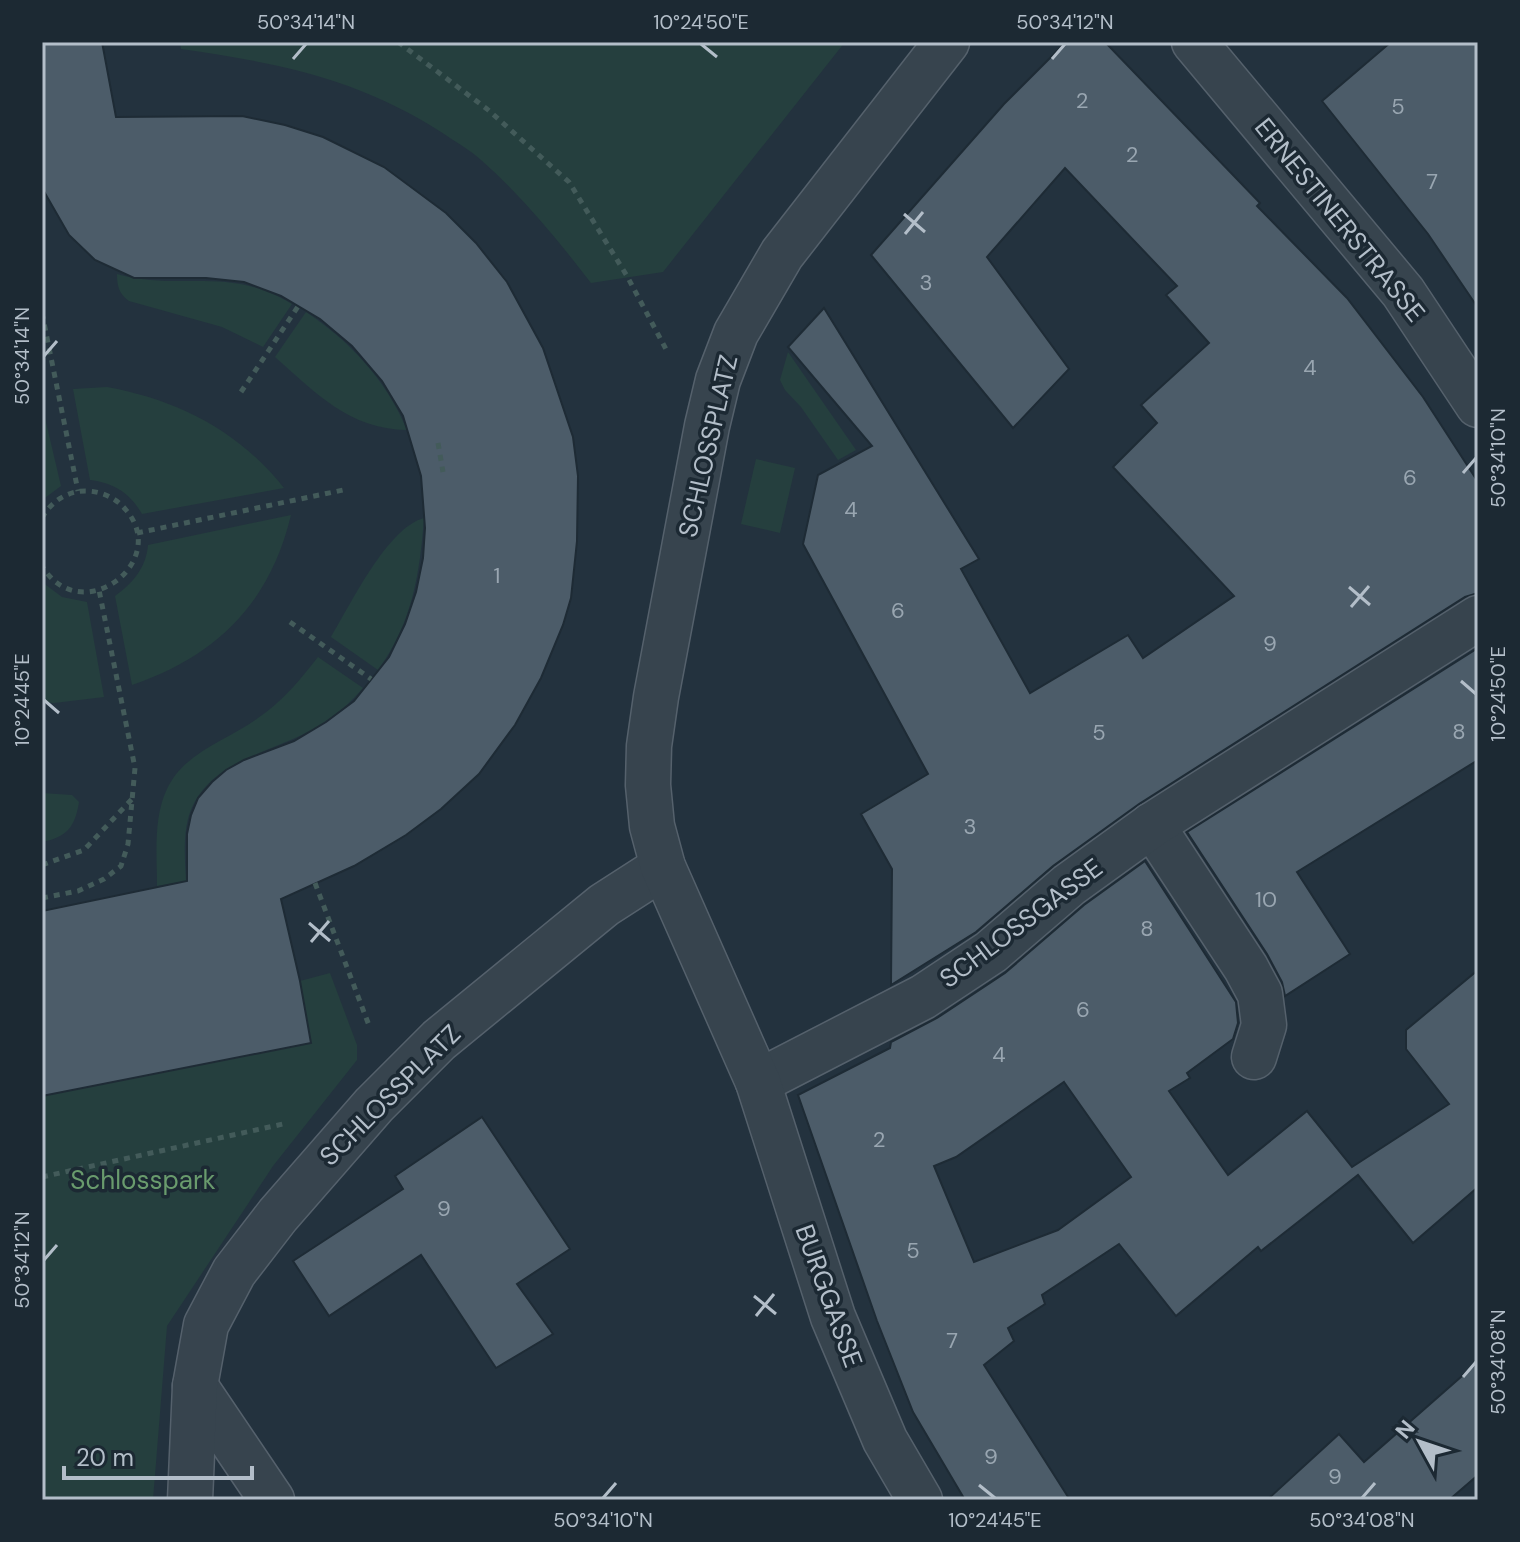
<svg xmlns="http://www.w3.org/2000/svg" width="1520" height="1542" font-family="'DM Sans',sans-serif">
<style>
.green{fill:#253f3e}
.building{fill:#4c5c69;stroke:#1e2b35;stroke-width:2;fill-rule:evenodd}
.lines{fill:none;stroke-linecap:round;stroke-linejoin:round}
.minor-casing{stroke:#55616c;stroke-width:47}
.path{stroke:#435b5a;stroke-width:5;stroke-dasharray:6 6;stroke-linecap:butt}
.minor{stroke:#37444e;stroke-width:44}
.ticks{fill:none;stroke:#b3bec9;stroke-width:3}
.labels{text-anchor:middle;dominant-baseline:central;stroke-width:7;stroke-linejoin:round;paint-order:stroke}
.number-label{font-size:22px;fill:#99a6b1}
.street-label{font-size:26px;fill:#b3bec9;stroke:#1c2933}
.park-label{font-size:26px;fill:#699b6d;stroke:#1c2933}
.neatline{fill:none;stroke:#b3bec9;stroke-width:3}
.ticks-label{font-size:20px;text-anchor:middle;fill:#b3bec9}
</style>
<rect width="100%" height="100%" fill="#23323e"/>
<g class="green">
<path d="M180 42H845L663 272 591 283C557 239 523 197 481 160 469 149 454 141 441 132 357 78 277 63 181 49Z"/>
<path d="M117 274C181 292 228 265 292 304L263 347 222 327 129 301C119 294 117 286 117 274Z"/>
<path d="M306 312C350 341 387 381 407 430 349 429 316 393 275 357Z"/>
<polygon points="788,352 856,450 838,460 801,407 785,390 780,380"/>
<path d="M107 387C178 400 239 431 284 488L142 514C130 493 114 483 90 480L73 389Z"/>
<polygon points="42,405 61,486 42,500"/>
<polygon points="756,459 795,468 780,533 741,524"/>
<path d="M291 515C270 603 217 656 132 685L115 596C133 583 146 568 148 545Z"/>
<path d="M424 518C420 573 412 624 378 670L331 637C351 604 387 528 424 518Z"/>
<polygon points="42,582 62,597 87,602 104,697 54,703 42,702"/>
<path d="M318 657 363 688C345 710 319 728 293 739 252 757 202 769 188 819 183 839 185 860 186 881L157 886C157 855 153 818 167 789 185 751 227 741 258 718 283 701 300 680 318 657Z"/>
<path d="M42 793 72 795 79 802C75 828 66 837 42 842Z"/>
<polygon points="330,973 357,1045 357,1060 273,1166 167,1326 153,1500 42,1500 42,1096 310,1043 300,981"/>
</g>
<g class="building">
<polygon points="42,42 102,42 116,117 242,116 285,125 323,137 384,167 446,213 476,243 507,282 543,348 573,437 578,476 577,541 571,598 563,625 541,678 515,725 479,774 441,809 406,835 354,866 281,899 300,981 311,1043 42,1096 42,911 187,881 187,834 191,815 198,798 212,782 226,770 244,760 294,741 326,722 354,701 389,657 405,624 416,592 423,558 425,528 421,476 403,416 382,381 352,346 320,319 281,296 244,282 206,278 134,278 95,260 69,235 42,188"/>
<polygon points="1066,42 1105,42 1260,203 1257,206 1347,298 1423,397 1478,482 1478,593 1465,597 1139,804 1053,866 976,932 891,985 892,869 861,814 928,774 803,544 818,475 872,446 788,347 824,308 979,559 961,569 1030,693 1128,635 1143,658 1234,596 1113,467 1157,423 1141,405 1209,343 1166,295 1177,286 1065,168 987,257 1069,369 1013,428 871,255 1004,104"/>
<polygon points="1391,42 1478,42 1478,308 1428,234 1322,101"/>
<polygon points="1478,648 1478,760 1297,872 1350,954 1285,996 1282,982 1267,954 1187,832"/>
<path d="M1145 861 1236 1002 1238 1023 1233 1039 1187 1073 1190 1078 1169 1091 1228 1175 1307 1111 1352 1167 1449 1104 1406 1049V1030L1478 970V1187L1413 1243 1358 1175 1261 1251 1258 1247 1176 1316 1119 1244 1042 1295 1045 1304 1008 1328 1014 1341 984 1365 1070 1500H965L913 1412 877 1321 798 1095 890 1048 891 1042 937 1018 1005 973 1084 905ZM1064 1082 1131 1177 1058 1230 974 1262 934 1166 956 1157Z"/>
<polygon points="482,1117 570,1249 517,1284 553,1334 496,1368 421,1255 329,1316 293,1261 403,1189 395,1176"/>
<polygon points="1478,1362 1478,1475 1449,1500 1267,1500 1339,1434 1364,1462"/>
</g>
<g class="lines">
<g class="minor-casing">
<g id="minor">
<polyline points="1194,42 1403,292 1478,405"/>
<polyline points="1152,825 1246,968 1260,994 1264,1025 1254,1057"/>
<polyline points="758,1082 923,997 991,952 1069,885 1152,825 1478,618"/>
<polyline points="195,1386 272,1500"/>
<polyline points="190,1500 195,1386 206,1325 234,1272 278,1215 374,1105 439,1040 604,905 663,867"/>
<polyline points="920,1500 885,1440 833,1317 758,1082 663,867 652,826 648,785 649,746 656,697 707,426 718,380 736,333 782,254 947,42"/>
</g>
</g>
<g class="path">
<polyline points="398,42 487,109 569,182 627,276 668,353"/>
<polyline points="42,313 78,491"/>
<polyline points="241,392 299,305"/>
<polyline points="438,443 443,472"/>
<path d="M42 518C51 501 69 490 88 491 103 492 116 498 126 510 171 562 81 630 42 566"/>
<polyline points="137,533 348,489"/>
<polyline points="290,622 371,679"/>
<polyline points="42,865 84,850 132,799"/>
<polyline points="315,883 370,1028"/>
<polyline points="42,898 78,891 104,879 121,866 128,844 135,768 99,590"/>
<polyline points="42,1177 283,1124"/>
</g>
<use href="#minor" class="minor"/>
</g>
<path class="ticks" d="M701 44 717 57M293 59 306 44M1052 59 1065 44M904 214 925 232M905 234 923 212M44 356 57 341M1463 473 1476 458M1349 587 1370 605M1351 607 1369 586M1461 681 1476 694M44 700 59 713M309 923 330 941M311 942 329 921M44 1260 57 1245M754 1296 776 1314M756 1316 774 1294M1463 1377 1476 1362M979 1485 995 1498M603 1498 616 1483M1362 1498 1375 1483"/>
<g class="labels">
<g class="number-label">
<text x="1082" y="100">2</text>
<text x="1398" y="106">5</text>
<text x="1132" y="154">2</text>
<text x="1432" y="181">7</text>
<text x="926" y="282">3</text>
<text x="1310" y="367">4</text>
<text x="1410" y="477">6</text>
<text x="851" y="509">4</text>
<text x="497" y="575">1</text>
<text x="898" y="610">6</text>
<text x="1270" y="643">9</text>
<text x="1459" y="731">8</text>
<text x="1099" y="732">5</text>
<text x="970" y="826">3</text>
<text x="1266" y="899">10</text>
<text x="1147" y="928">8</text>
<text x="1083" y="1009">6</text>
<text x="999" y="1054">4</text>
<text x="879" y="1139">2</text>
<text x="444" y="1208">9</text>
<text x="913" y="1250">5</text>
<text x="952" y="1340">7</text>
<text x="991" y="1456">9</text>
<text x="1335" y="1476">9</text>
</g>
<g class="street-label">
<text transform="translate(1340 220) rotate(51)">ERNESTINERSTRASSE</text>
<text transform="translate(708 446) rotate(-77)">SCHLOSSPLATZ</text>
<text transform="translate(1021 923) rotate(-37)">SCHLOSSGASSE</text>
<text transform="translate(390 1095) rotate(-45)">SCHLOSSPLATZ</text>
<text transform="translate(829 1296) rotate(70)">BURGGASSE</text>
</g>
<g class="park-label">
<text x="143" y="1180">Schlosspark</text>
</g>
</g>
<rect width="1520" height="1542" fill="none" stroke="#1c2933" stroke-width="88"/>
<g transform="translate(1420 1442) rotate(310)" stroke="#1c2933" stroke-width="6" paint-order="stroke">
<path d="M0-6L14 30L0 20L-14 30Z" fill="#b3bec9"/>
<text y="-12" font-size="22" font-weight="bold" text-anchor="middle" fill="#b3bec9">N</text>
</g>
<path d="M64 1466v12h188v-12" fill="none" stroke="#b3bec9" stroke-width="4"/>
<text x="76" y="1466" font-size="24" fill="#b3bec9" stroke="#1c2933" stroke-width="6" paint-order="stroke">20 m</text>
<rect x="44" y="44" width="1432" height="1454" class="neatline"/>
<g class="ticks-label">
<text x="306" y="29">50°34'14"N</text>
<text x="701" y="29">10°24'50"E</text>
<text x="1065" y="29">50°34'12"N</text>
<text transform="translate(22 356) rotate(-90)" y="7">50°34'14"N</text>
<text transform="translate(1498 458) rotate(-90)" y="7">50°34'10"N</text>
<text transform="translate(1498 694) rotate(-90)" y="7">10°24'50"E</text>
<text transform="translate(22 700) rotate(-90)" y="7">10°24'45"E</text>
<text transform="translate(22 1260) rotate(-90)" y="7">50°34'12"N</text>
<text transform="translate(1498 1362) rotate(-90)" y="7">50°34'08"N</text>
<text x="603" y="1527">50°34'10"N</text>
<text x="995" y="1527">10°24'45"E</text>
<text x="1362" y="1527">50°34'08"N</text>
</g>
</svg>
